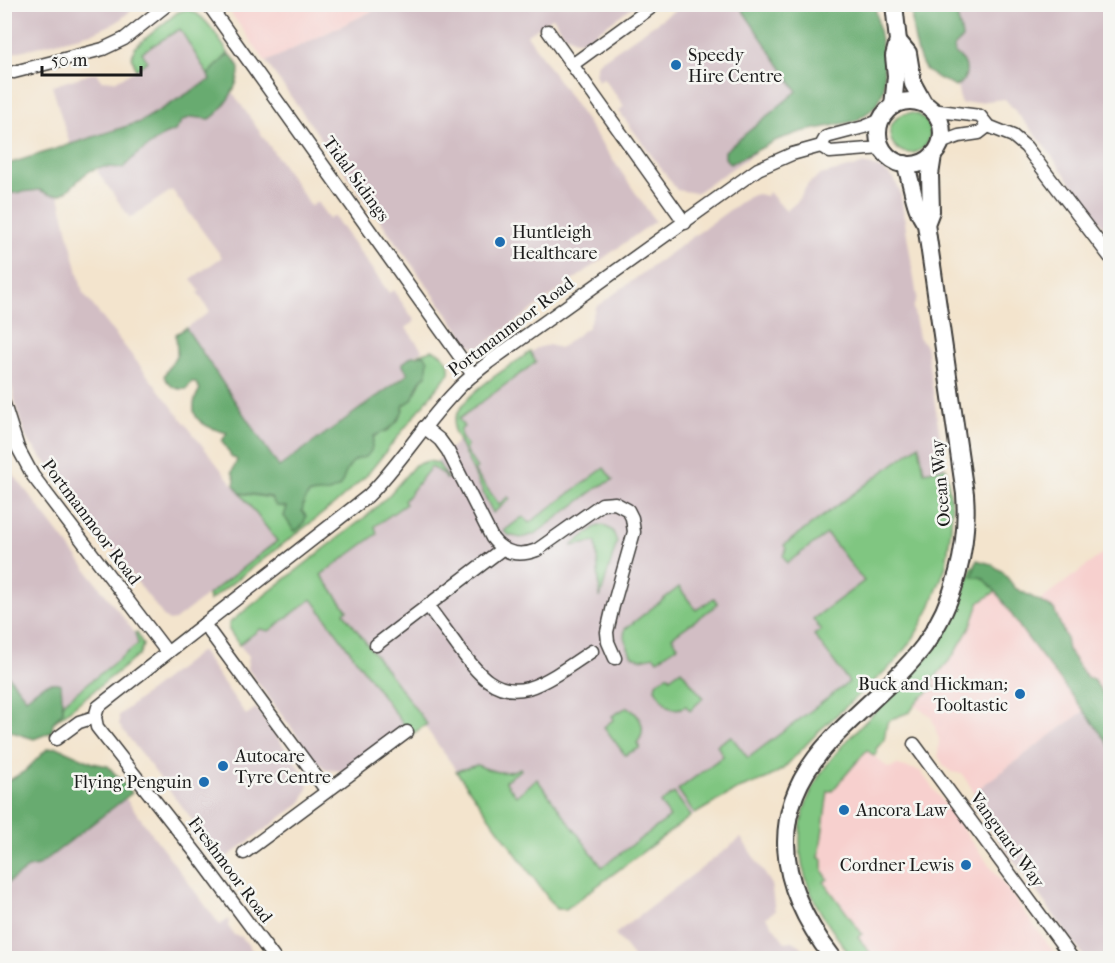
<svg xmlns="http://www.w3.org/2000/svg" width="1115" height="963" font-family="'IM FELL French Canon',serif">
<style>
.built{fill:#f7d0ce}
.industrial{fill:#d2bec4}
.green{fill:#80c681;stroke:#4e714e;stroke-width:1.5}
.forest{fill:#68ab6f;stroke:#426446;stroke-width:1.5}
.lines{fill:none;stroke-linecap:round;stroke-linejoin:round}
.minor-casing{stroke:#3c3a37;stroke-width:15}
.tertiary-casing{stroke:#3c3a37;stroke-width:20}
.minor{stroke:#fff;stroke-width:12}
.tertiary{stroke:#fff;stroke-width:16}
.poi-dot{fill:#1f6fb2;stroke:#f6f6f2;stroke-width:2}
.labels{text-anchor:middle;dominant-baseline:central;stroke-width:5;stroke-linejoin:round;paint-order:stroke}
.poi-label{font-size:18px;fill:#1c1c1c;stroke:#f6f6f2;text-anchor:start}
.street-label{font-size:18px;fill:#1c1c1c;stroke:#f6f6f2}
</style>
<rect width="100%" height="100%" fill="#f6f6f2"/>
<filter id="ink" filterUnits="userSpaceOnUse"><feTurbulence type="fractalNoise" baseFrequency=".0167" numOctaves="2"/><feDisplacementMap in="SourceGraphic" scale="12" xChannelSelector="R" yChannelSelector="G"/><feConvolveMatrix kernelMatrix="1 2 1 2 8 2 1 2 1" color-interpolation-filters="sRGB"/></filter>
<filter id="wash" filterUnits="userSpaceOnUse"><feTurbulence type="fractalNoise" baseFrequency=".008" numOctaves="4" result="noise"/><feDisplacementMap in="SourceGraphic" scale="24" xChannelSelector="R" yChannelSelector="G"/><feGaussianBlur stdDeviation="1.35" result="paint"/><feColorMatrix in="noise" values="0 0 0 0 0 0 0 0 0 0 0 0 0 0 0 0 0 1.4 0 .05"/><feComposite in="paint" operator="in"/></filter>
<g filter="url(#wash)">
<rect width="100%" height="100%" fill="#f3e4cd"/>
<g class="built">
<polygon points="225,5 385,5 266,62"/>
<polygon points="1110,548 1110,730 1092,705 974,792 962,774 952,772 944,766 938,755 939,739 931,716 915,706 919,699 935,688 930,682 953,656 971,626 979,602 1003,586 1024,613"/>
<polygon points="850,735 888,768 898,765 920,771 1058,958 852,958 827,923 811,892 802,862 801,836 805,809 814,784 833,755"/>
</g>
<g class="industrial">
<polygon points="4,5 5,4 138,5 117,22 95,32 5,55"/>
<polygon points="385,5 635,5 587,39 577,41 564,34 553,17 527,35 655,221 482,346 474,347 469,344 266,62"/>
<polygon points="682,5 749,5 818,110 696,193 677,190 619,111 624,106 603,78 598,81 595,73 598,63"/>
<polygon points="944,5 1110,5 1110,236 1039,139 1005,99 961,104 946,35"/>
<polygon points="180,29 211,79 140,122 70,145 52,86 97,72 101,80 116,81 136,70 147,61 142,52"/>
<polygon points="226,83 311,206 317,202 329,219 334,216 389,293 393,290 415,321 406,328 422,350 402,364 408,373 279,467 186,328 210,312 198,293 200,291 191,279 222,257 172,190 130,218 97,171"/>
<polygon points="48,152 83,293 277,541 175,620 169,621 165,618 81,509 82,508 26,438 18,414 5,359 10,358 4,338 4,165"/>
<polygon points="865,164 882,169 894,179 900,191 917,297 913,308 919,337 926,346 949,495 940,575 772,775 736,790 695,814 566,909 556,909 418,717 344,771 326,770 313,757 247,668 249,656 239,645 260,629 269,631 329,586 321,575 377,534 375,527 406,504 404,501 429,468 458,441 454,429 456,416 459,409 484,384 537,348 549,345 560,348 588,327 596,307 749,196 758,194 766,196 769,192 786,211 797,202 808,184 820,175"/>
<polygon points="4,454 14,475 135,633 138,643 35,725 5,684"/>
<polygon points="201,651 246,715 256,708 306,777 308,788 301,803 223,860 119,725 119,715"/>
<polygon points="1092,705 1110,730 1110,956 1107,958 1085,958 974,806 974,792"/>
<polygon points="119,794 124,800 126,799 220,925 229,919 228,926 234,935 242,937 258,958 5,958 5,884"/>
<polygon points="741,838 771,883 775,911 766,917 785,942 793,941 801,946 810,958 634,958 615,934"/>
</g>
<g class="green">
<path d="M185 10C204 10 220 41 230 56L227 55 208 75 180 29 142 52 147 61 136 70 132 57 135 47 178 12Z"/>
<circle cx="910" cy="133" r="20"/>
<path d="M432 350C443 353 451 361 449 373L367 475 335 504 209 601 208 595 277 541 240 493 271 498 273 502 288 506 284 516 302 511 304 501 309 494 318 493 343 480 347 466 373 441 374 436 389 430 404 405 416 392 422 378 424 355 418 354Z"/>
<path d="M530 352 536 362 459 419 464 427 461 429V437L467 446 465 450 477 468 474 471 499 504 508 497 510 499 493 513 454 431C450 399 507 369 530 352Z"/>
<polygon points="919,445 924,472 946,468 952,508 951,527 946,566 929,610 914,637 895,662 819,731 783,769 768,778 736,790 695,814 678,790 723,756 717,745 731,736 748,758 849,682 814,635 821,630 813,619 864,581 827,534 787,563 783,556 786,549 784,545"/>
<polygon points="428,461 438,463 448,478 446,479 444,474 431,467 404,501 406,504 375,526 377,534 321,575 347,610 344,613 427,724 411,735 312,599 269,631 260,629 239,645 229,630 229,623 369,514 389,495 415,465"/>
<polygon points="604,468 613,480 600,486 535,534 521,538 508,535 504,531 521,518 524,517 529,523"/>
<polygon points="603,525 613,531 617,542 600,598 596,542 571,546 596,527"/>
<path d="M972 566 993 572 1003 586 979 603 971 626 953 656 931 682 935 687 919 699 910 712 894 718 887 723 884 740 876 749 877 752 874 756 867 750 832 791H828L819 858 823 859V871L828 879 824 882 860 931 862 934 858 937 874 958H852C837 937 821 916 811 893 767 786 861 734 920 666 945 636 961 603 972 566Z"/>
<polygon points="679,587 696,610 714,598 718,604 672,637 678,646 657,660 654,656 641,659 631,655 624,637 625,629"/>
<polygon points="137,632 143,645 139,655 53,723 63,711 63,703 138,644 135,633"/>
<path d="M681 670 703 698 690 711 686 706C670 715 663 701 655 689L656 683 668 675 670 678Z"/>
<path d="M627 707C641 715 648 730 637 743L640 748 625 755 604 727 614 719 612 716Z"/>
<path d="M477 765C491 771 505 776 520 768L521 770 505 781 516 796 537 779 602 867 670 817 660 803 674 793 691 816 566 909H556L456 771Z"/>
</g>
<g class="forest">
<polygon points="739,5 875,5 884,60 884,88 878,103 870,111 856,121 801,132 777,140 730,164 725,158 725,151 797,91"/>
<path d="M912 5H956C955 18 962 26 962 39L954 47 955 54C970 62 970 79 955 87 946 80 934 78 926 70 916 58 910 20 912 5Z"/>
<path d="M227 55 232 56C234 60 238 64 239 69 240 84 223 111 210 119L191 117 182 121 175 131 164 135 135 156 123 168C115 168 106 166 98 168 74 173 69 208 40 190L5 194V165L140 122 210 80 208 75Z"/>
<path d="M186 328 279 467 408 374 402 364 412 356 424 355 428 360 426 376C417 380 416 392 412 400L404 405C400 424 391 429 374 436L371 451 366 457C348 458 346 474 340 487L329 492 309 494 304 501 302 511 306 516C304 524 302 528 294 531L284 516 287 507 276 506 271 497 240 493 234 485 235 479 232 472 237 460 231 456 222 441 227 433C203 427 183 417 200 389L195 382H191L187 389C175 390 170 387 164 376L177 354 176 334Z"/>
<path d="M977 560 991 564 1003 572 1015 588 1054 609 1066 638 1068 650 1087 678 1093 679 1110 704V746C1083 708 1054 673 1026 636 1012 618 1002 595 985 580 981 576 978 577 972 577Z"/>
<path d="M4 670 26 698C37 690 46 679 61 684L63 711 53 723 52 732 34 739 5 730Z"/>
<polygon points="57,747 93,763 108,766 132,793 38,866 28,868 5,885 5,783 25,771 47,749"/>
</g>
</g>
<g filter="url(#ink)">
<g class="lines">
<g class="minor-casing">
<g id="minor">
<polyline points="208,4 473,375"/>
<polyline points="548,31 685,223"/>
<polyline points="572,65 656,4"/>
<polyline points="14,72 103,49 124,39 168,4"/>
<polyline points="931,110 980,116 988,126 1013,136 1026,147 1110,257"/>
<polyline points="940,143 959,136 979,133 988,126"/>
<polyline points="821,146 830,152 882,148"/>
<polyline points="4,404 18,448 33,476 167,652"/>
<path d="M424 427 440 440 448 451 492 538C504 554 519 557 537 550L602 504 615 503 628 510 632 518 634 532 613 606 607 632 608 642 615 658"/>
<path d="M428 606C438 620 448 633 458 647 476 671 494 697 528 688 548 682 574 663 592 651"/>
<polyline points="204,624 326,790"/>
<polyline points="376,645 502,549"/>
<polyline points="56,739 79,722 95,717"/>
<polyline points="914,744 1072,958"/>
<polyline points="244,853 407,732"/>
<path d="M274 958 199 857 97 727 95 717 98 707 368 496C400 464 423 425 454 393 464 381 477 372 489 362L758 169 792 154 821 146 826 137 864 127 881 120"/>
</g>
</g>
<g class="tertiary-casing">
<g id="tertiary">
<polyline points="898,41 908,53 913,84 924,104"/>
<circle cx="910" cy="133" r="32"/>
<polyline points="893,106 896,76 894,56 898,41 894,4"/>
<polyline points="926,224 931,211 930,175 933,155"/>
<path d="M833 958C778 887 764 811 831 740 861 708 897 681 924 646 955 602 969 547 965 494L926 224C913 207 913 184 905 164"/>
</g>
</g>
<use href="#minor" class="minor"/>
<use href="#tertiary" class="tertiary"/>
</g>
</g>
<g class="poi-dot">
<circle cx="676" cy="65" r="6"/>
<circle cx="500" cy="242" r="6"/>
<circle cx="1020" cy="694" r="6"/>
<circle cx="223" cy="766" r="6"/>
<circle cx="204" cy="782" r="6"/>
<circle cx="844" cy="810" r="6"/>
<circle cx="966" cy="865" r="6"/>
</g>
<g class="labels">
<g class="poi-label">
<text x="688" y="55">Speedy<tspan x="688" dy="21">Hire Centre</tspan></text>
<text x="512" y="232">Huntleigh<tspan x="512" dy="21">Healthcare</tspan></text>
<text x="1008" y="684" text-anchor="end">Buck and Hickman;<tspan x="1008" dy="21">Tooltastic</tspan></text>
<text x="235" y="756">Autocare<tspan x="235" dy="21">Tyre Centre</tspan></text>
<text x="192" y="782" text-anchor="end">Flying Penguin</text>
<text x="856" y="810">Ancora Law</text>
<text x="954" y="865" text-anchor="end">Cordner Lewis</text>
</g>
<g class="street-label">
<text transform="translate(356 179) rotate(54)">Tidal Sidings</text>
<text transform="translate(511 327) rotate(-37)">Portmanmoor Road</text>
<text transform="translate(941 483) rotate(-95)">Ocean Way</text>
<text transform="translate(91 522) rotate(53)">Portmanmoor Road</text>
<text transform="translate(1007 840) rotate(54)">Vanguard Way</text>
<text transform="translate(230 870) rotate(53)">Freshmoor Road</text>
</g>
</g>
<rect width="1115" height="963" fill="none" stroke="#f6f6f2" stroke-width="24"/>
<path d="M42 66v9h99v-9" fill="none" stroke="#1c1c1c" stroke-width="3"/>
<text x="51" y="66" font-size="18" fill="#1c1c1c" stroke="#f6f6f2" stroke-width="4.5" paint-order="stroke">50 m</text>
</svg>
